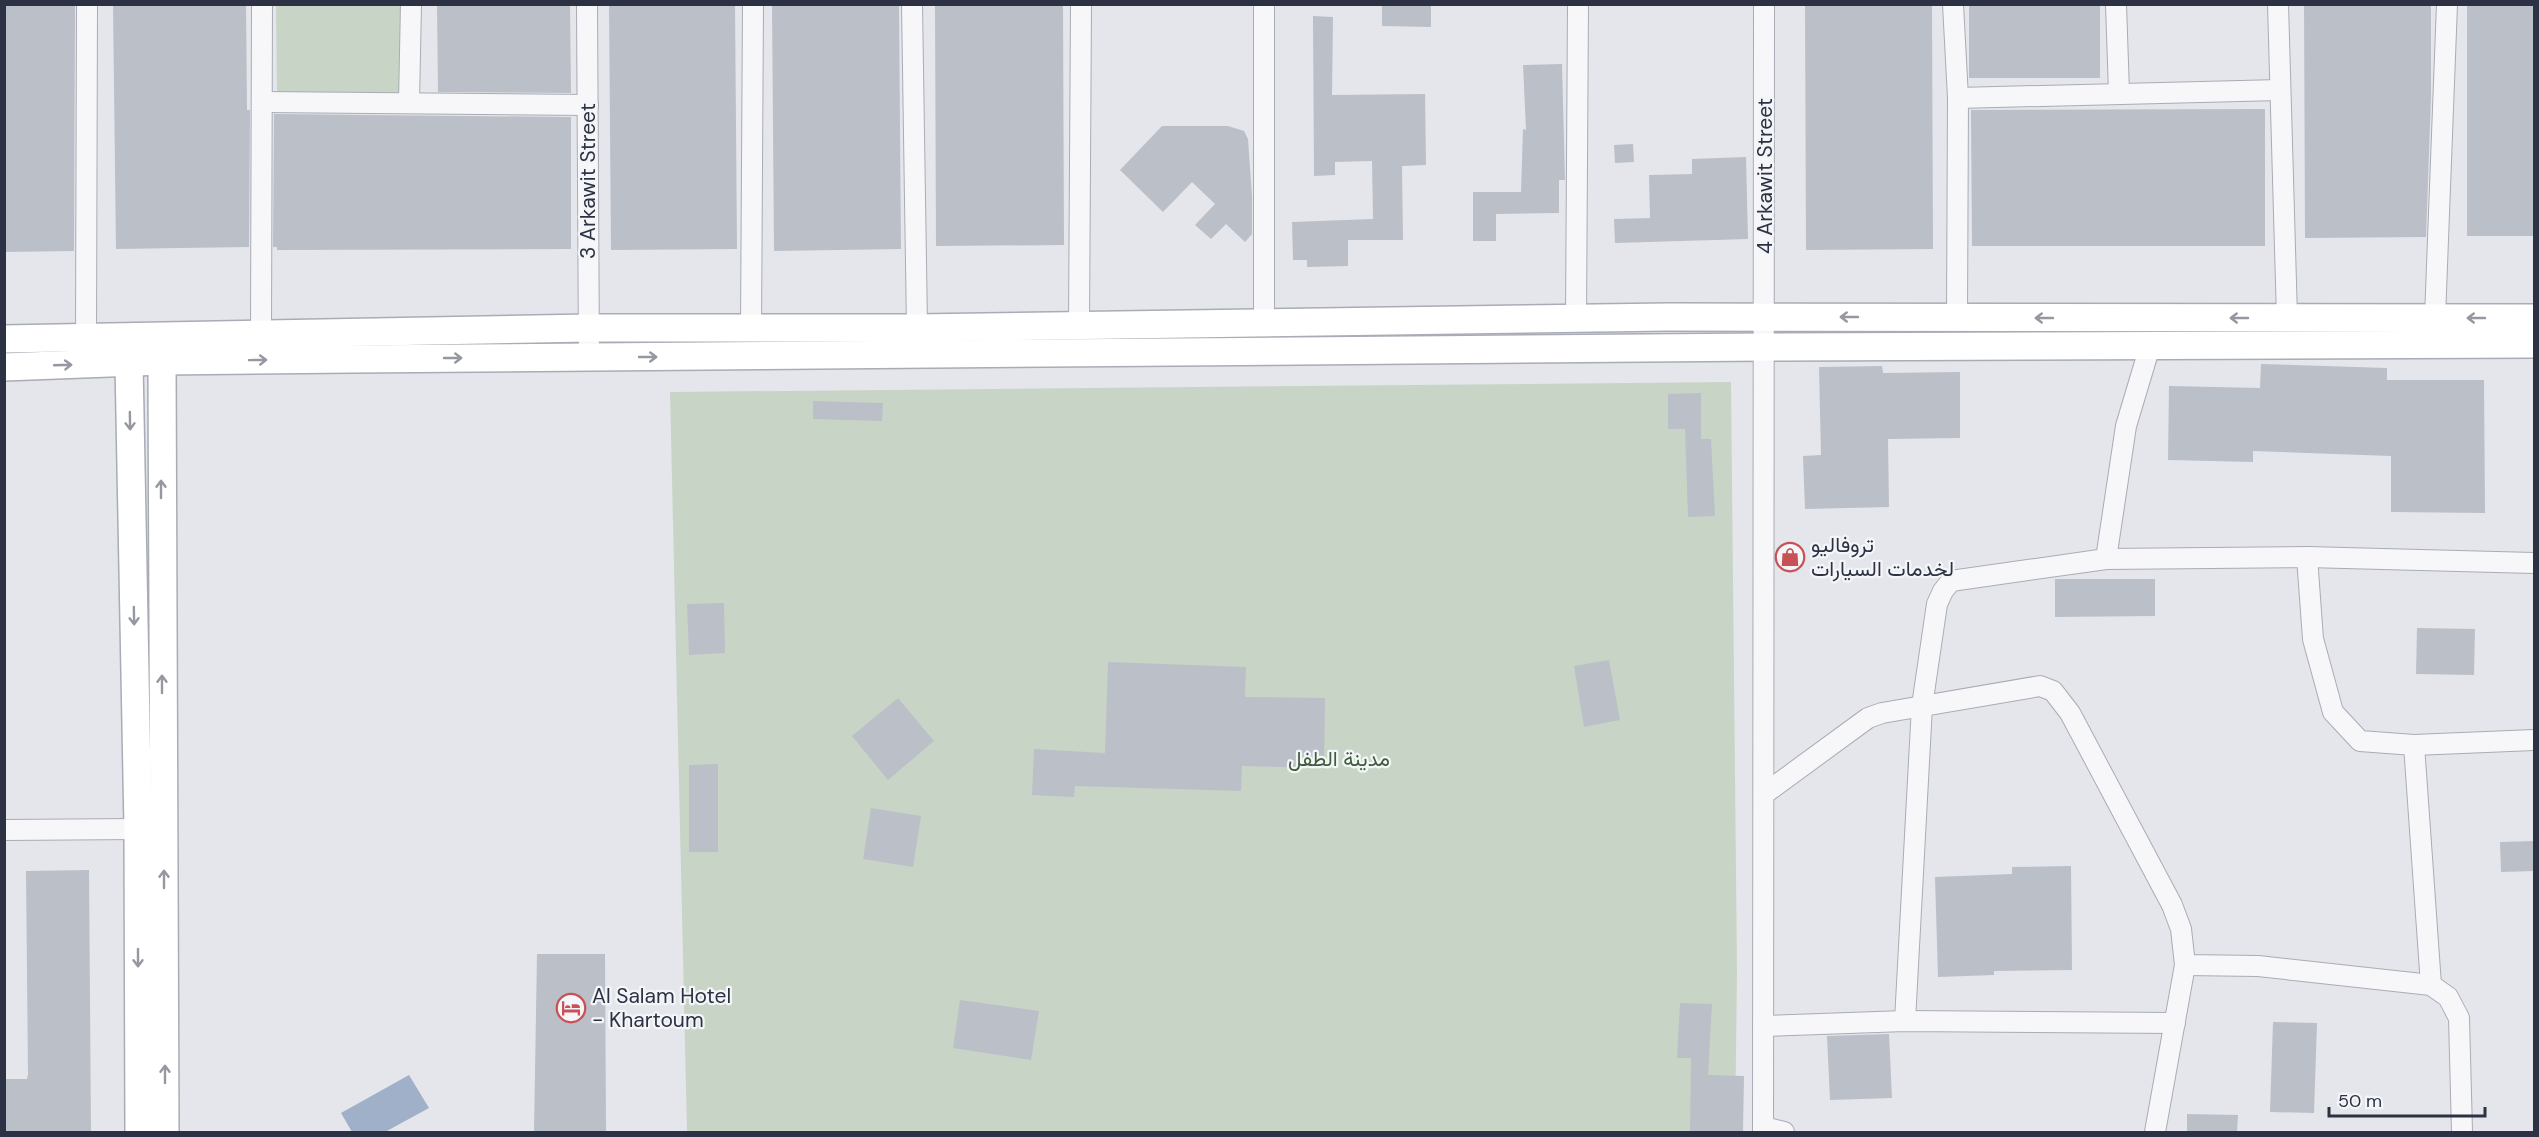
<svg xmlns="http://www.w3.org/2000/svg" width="2539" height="1137" font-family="'DM Sans',Vazirmatn,sans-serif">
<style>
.green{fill:#c8d5c6}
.water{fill:#a1b0c9}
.building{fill:#bbbfc8}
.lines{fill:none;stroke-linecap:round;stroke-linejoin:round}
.street-casing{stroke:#a9acb5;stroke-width:22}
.secondary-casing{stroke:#a9acb5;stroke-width:30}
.street{stroke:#f7f7f9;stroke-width:20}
.secondary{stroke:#fff;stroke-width:27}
.oneway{stroke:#9698a1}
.labels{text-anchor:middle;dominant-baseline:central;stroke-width:4.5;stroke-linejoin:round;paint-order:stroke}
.street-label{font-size:21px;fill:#2c3243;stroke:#f4f5f8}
.poi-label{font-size:21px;fill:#2c3243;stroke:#f4f5f8;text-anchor:start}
.park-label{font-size:21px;fill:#3d5e3a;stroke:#f4f5f8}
</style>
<rect width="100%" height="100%" fill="#e4e6eb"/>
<g class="green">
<polygon points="276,5 403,5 403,92 277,97"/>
<polygon points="1731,382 1737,971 1735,1132 687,1132 670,392"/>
</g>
<polygon class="water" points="409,1075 429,1108 385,1132 352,1132 341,1113"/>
<g class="building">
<polygon points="4,4 75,4 74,251 4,252"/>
<polygon points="113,4 246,4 247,110 250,110 249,247 116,249"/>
<polygon points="437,4 570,4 571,93 438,92"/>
<polygon points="609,4 735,4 737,249 611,250"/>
<polygon points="772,4 899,4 901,249 774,251"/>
<polygon points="935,4 1063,4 1064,245 936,246"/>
<polygon points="1382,4 1431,4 1431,27 1382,26"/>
<polygon points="1805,4 1932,4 1933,249 1806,250"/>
<rect x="1969" y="4" width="131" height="74"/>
<polygon points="2304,4 2431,4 2431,97 2426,237 2305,238"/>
<rect x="2467" y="4" width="68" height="232"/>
<polygon points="1313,16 1333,17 1332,95 1425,94 1426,165 1402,166 1403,240 1348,240 1348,266 1307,267 1307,260 1293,260 1292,222 1373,219 1372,161 1335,162 1335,175 1314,176"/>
<polygon points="1562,64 1565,180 1559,180 1559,213 1496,214 1496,241 1473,241 1473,192 1521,192 1523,129 1526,130 1523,65"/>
<polygon points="2265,109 2265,246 1972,246 1971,110"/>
<polygon points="274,114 571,117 571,249 277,250 277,247 273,247"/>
<polygon points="1162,126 1228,126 1244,131 1248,139 1252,196 1252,234 1245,242 1226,224 1211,239 1195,225 1215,204 1192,182 1163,212 1120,170"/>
<polygon points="1633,144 1634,162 1615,163 1614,145"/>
<polygon points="1746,157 1748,239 1615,243 1614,219 1650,218 1649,175 1692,174 1692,159"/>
<polygon points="2261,364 2387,368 2387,380 2484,380 2485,513 2391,512 2391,456 2253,451 2253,462 2168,460 2169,386 2260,388"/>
<polygon points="1882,366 1883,373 1960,372 1960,438 1888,439 1889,507 1805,509 1803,456 1821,455 1819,367"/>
<polygon points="1701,393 1701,439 1711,439 1715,516 1688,517 1685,429 1668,429 1668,394"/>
<polygon points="813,401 883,403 882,421 813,419"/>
<polygon points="2055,579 2155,579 2155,616 2055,617"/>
<polygon points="724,603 725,653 689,655 687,604"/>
<polygon points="2417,628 2475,629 2474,675 2416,674"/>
<polygon points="1609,660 1620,720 1584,727 1574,666"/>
<polygon points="1108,662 1246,667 1245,697 1325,698 1324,768 1242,766 1241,791 1075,786 1074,797 1032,795 1034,749 1105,753"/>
<polygon points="898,698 934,741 888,780 852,736"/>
<polygon points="718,764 718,852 689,852 689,765"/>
<polygon points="871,808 921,816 913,867 863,859"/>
<polygon points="2535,841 2535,871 2501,872 2500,842"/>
<polygon points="2071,866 2072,970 1994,971 1994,975 1938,977 1935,877 2012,874 2012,867"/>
<polygon points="89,870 91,1132 4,1132 4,1079 27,1079 28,1074 26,871"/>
<polygon points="537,954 605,954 606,1132 534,1132"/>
<polygon points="960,1000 1039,1011 1031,1060 953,1048"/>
<polygon points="1680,1003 1712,1004 1708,1075 1744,1076 1743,1132 1690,1132 1691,1058 1677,1058"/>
<polygon points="2273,1022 2317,1023 2314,1113 2270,1112"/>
<polygon points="1889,1034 1892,1098 1830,1100 1827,1036"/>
<polygon points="2187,1114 2238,1115 2237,1132 2187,1132"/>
</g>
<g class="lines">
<g class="street-casing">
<g id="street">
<polyline points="587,4 589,358"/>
<polyline points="912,4 917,328"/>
<polyline points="1953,4 1958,98 1957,318"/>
<polyline points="2116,4 2119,93"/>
<polyline points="2278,4 2287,318"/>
<polyline points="1958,98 2280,90"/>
<polyline points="262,102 588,105"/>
<polyline points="409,103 411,4"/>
<polyline points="2435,318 2447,4"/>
<polyline points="1576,319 1578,4"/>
<polyline points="1264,323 1264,4"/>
<polyline points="1079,325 1081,4"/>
<polyline points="751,329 753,4"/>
<polyline points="261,333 262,4"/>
<polyline points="86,337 87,4"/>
<polyline points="2150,346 2126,426 2106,559 2307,557 2313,639 2333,712 2360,741 2414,745 2431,985"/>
<polyline points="2307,557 2534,563"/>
<polyline points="2414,745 2534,740"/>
<polyline points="1764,794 1868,718 1882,713 2040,686 2053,691 2070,713 2172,905 2181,929 2185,965 2258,966 2431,985 2448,997 2459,1018 2462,1132"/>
<polyline points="4,830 138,829"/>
<polyline points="1905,1021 1922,706 1937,604 1943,591 1951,581 2106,559"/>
<polyline points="1763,1026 1905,1021 2175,1023"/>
<polyline points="1763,1127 1784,1132"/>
<polyline points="1763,1132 1764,4"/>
<polyline points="2155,1132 2185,965"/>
</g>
</g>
<g class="secondary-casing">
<g id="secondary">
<polyline points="4,339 588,328 917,328 1668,317 2534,318"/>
<polyline points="162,361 165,1132"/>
<polyline points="129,363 138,829 139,1132"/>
<polyline points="4,367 162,361 353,359 1765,347 2534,344"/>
</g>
</g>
<use href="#street" class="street"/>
<use href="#secondary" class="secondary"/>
</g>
<defs><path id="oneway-shaft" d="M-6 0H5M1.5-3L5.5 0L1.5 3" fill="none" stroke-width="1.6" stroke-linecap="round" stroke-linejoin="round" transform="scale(1.5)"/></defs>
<g class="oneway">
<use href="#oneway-shaft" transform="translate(1849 317) rotate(-180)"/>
<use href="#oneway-shaft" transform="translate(2044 318) rotate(-180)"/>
<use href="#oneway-shaft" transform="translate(2239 318) rotate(-180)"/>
<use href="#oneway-shaft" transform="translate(2476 318) rotate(-180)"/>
<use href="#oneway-shaft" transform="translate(648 357)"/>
<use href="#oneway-shaft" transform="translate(453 358)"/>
<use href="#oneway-shaft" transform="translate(258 360) rotate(-1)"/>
<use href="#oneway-shaft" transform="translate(63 365) rotate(-2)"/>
<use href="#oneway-shaft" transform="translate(130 421) rotate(89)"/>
<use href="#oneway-shaft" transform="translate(161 489) rotate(-90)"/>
<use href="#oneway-shaft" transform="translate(134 616) rotate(89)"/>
<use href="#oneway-shaft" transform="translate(162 684) rotate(-90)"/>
<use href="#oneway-shaft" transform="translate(164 879) rotate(-90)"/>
<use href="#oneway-shaft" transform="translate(138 958) rotate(90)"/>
<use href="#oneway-shaft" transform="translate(165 1074) rotate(-90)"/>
</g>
<defs>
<g id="shop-ring" transform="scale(1.5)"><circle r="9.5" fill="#f4f5f8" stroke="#c85156" stroke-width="1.5"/><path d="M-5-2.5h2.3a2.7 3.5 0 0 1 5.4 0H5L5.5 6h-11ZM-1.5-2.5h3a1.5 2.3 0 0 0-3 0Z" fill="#c85156"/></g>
<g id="hotel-ring" transform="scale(1.5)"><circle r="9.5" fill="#f4f5f8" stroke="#c85156" stroke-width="1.5"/><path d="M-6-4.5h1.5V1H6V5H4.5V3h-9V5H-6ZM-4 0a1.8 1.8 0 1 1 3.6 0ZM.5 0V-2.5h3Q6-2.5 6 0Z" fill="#c85156"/></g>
</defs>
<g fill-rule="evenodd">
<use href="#shop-ring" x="1790" y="557"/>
<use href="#hotel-ring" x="571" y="1008"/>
</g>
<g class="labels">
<g class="street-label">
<text transform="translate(1765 176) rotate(-90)">4 Arkawit Street</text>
<text transform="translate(588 181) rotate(-90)">3 Arkawit Street</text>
</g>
<g class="poi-label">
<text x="1811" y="545">تروفاليو<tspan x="1811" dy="24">لخدمات السيارات</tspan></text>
<text x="592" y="996">Al Salam Hotel<tspan x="592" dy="24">- Khartoum</tspan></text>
</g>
<g class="park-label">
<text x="1339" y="759">مدينة الطفل</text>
</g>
</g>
<rect width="2539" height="1137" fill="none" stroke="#2c3243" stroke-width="12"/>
<path d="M2329 1107v9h156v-9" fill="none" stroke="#2c3243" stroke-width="3"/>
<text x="2338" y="1107" font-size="18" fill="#2c3243" stroke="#f4f5f8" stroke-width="4.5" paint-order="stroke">50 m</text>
</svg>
